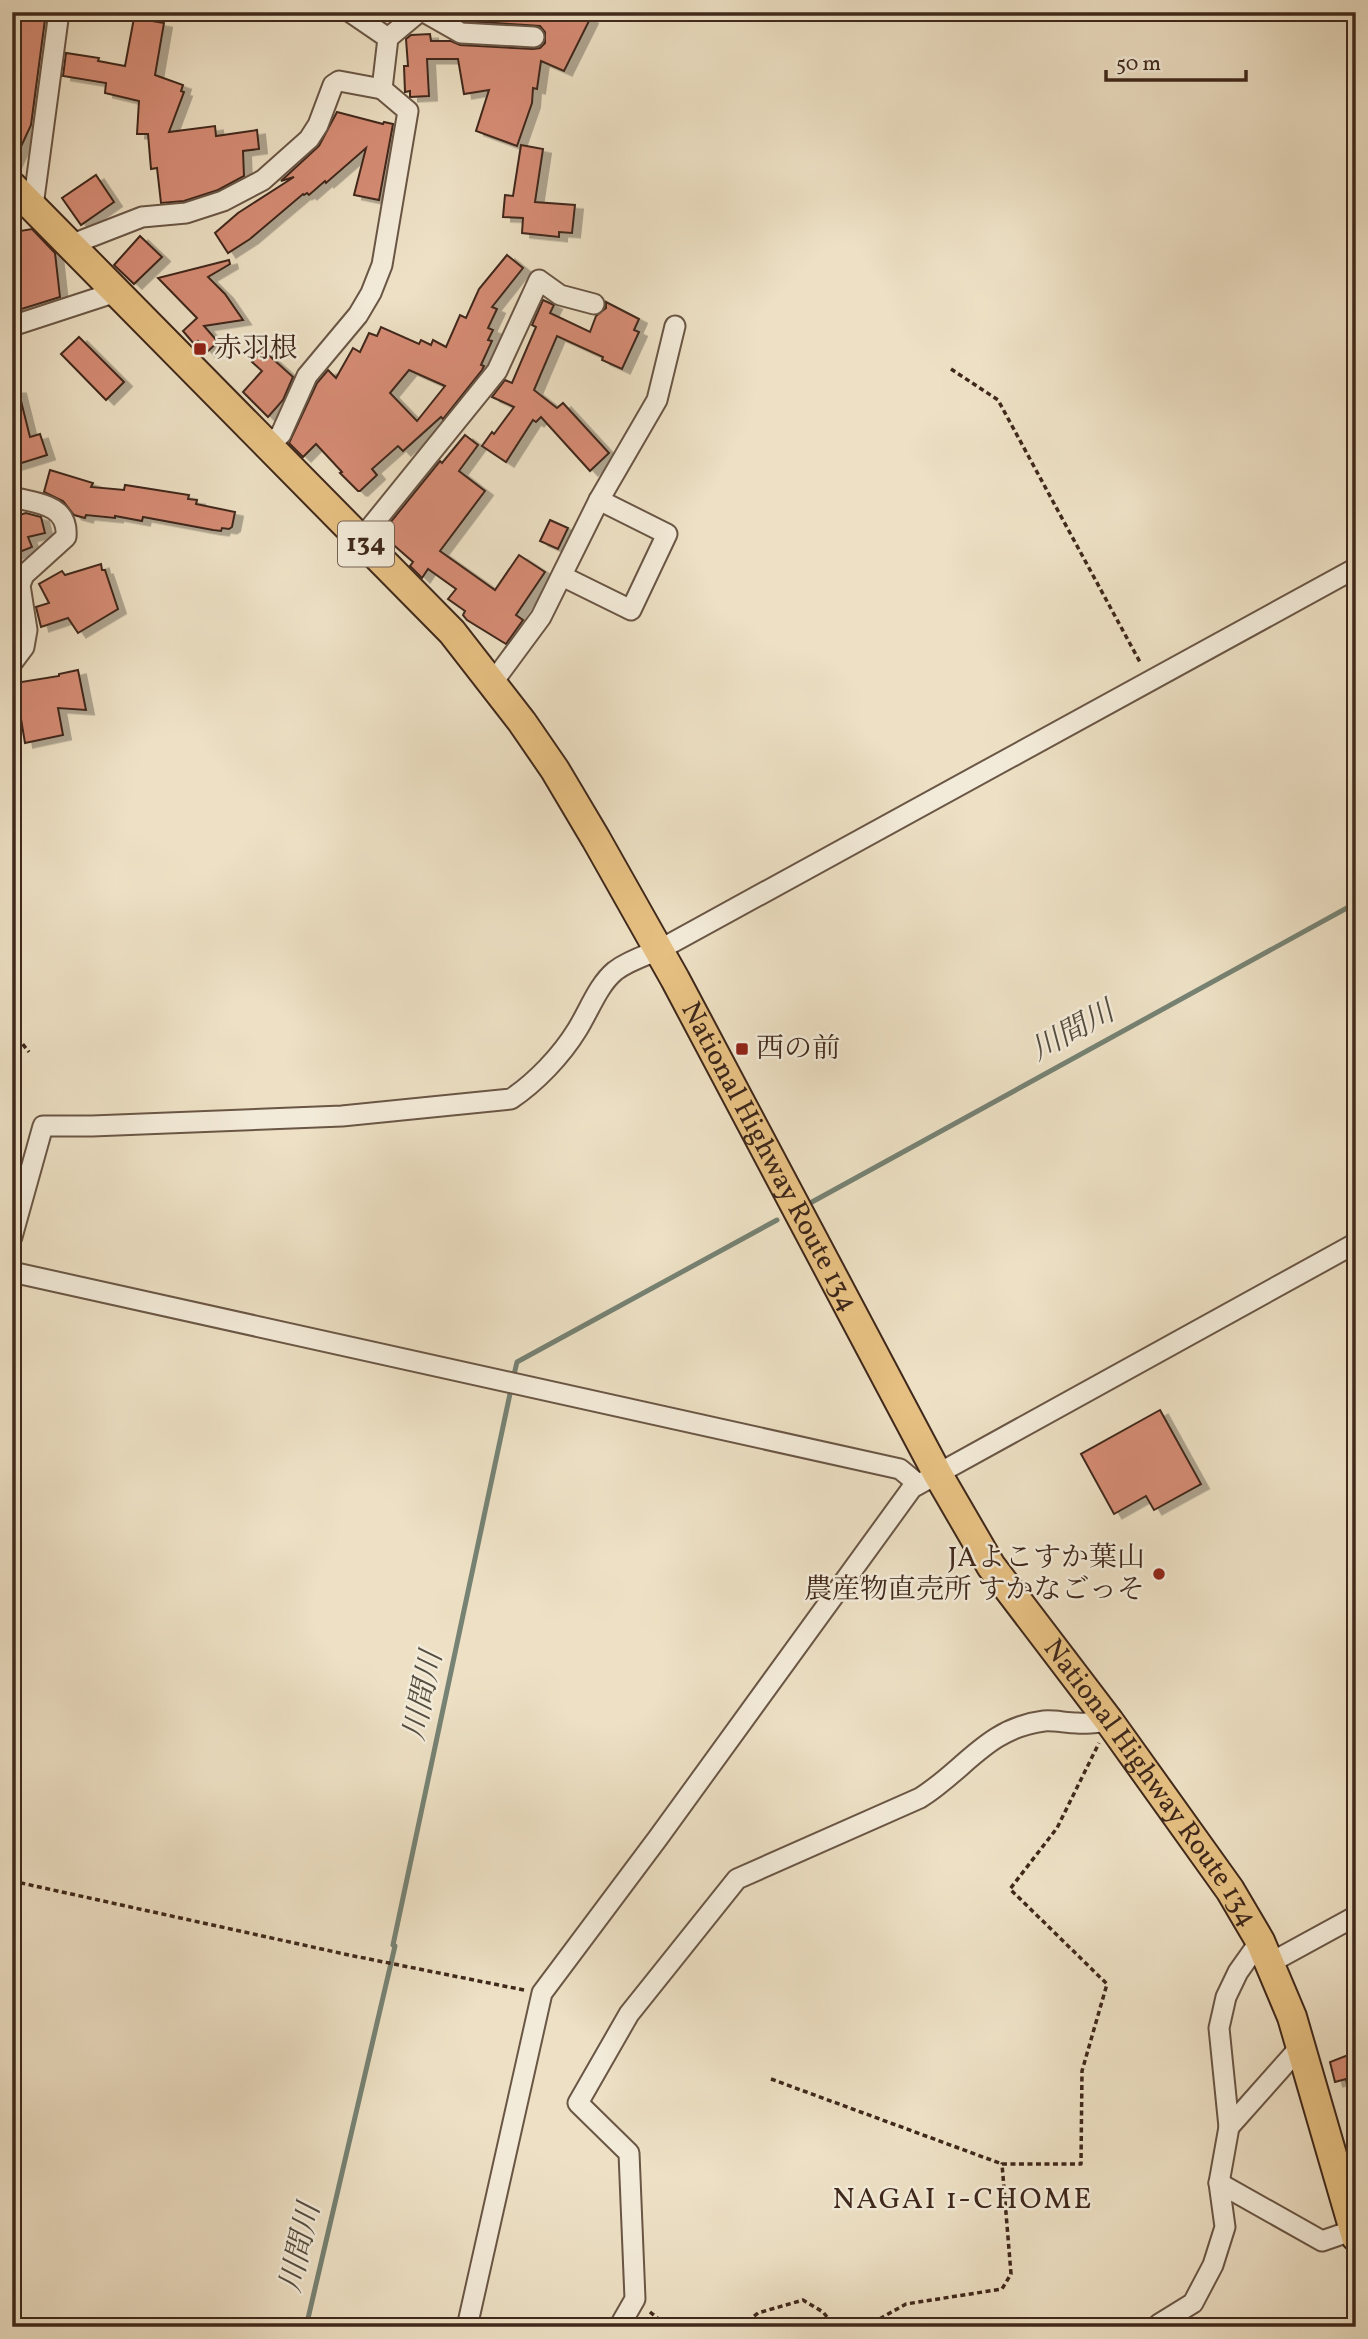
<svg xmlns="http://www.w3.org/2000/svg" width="1368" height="2339" font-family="Vollkorn,'Noto Serif JP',serif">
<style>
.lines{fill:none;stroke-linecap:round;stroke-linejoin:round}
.stream{stroke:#768273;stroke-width:5}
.building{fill:#d68c75;stroke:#3f281b;stroke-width:2;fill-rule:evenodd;filter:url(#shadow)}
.minor-casing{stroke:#6a5645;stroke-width:23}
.highway-casing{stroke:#3f281b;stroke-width:32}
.path{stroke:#3f281b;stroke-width:3.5;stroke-dasharray:5 3.5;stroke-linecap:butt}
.minor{stroke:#f3ebd9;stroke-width:19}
.highway{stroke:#e6c082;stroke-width:28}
.poi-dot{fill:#8f2418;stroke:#f3ebd9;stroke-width:2.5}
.labels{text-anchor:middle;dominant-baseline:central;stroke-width:5;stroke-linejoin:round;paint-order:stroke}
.shield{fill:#f3ebd9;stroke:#756254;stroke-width:2}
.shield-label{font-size:26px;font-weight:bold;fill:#3f281b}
.poi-label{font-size:28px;fill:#3f281b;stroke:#f3ebd9;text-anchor:start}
.street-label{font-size:28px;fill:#3f281b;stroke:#f3ebd9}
.water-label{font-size:30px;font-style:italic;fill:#564e40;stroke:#f3ebd9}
.neighbourhood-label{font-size:30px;letter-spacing:2px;fill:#3f281b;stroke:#f3ebd9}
</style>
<defs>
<filter id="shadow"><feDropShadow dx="8" dy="4.5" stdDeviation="0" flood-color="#0004"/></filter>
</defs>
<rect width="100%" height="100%" fill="#ede0c4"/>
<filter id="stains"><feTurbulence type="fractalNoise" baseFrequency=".00286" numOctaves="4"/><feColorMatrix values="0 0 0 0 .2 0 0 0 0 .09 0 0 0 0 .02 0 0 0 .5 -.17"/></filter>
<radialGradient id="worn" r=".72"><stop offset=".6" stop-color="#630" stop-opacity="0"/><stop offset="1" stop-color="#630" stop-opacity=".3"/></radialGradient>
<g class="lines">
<g class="stream">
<polyline points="812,1202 1356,903"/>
<polyline points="513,1379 517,1362 777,1220"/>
<polyline points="306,2327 395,1946 393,1945 511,1389"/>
</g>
</g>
<g class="building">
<polygon points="12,12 46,12 31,125 12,166"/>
<polygon points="459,12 577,12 590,19 564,71 541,61 537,89 533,88 532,103 517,146 476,131 489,90 464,94 458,59 427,59 429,96 410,97 410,91 405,92 404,66 408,66 406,39 411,35 430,34 431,41 451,41 460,45 533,49 540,48 545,43 545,32 540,26 465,21 459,18"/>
<polygon points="134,18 164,23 155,75 183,85 181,91 184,92 169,132 215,126 216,136 257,130 259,149 243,151 244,176 218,190 184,201 161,203 157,168 151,169 148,134 137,134 139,101 105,93 106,83 63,76 66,53 99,58 98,61 125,66"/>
<polygon points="337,112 383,124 384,122 393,124 379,200 354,195 366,148 326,183 325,181 309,195 307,193 304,195 303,194 250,239 228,253 215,233 238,213 294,177 281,181 319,146"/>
<polygon points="521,145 543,149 535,202 575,205 572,233 559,232 559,237 522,233 523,218 503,217 505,195 513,196"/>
<polygon points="96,175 114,202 81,225 62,198"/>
<polygon points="32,229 55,253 60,297 12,312 12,238 21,237 20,231"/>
<polygon points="140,236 162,257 134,284 114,265"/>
<path d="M507 255 523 268 492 307 497 309 488 328 493 330 488 340 492 341 481 365 484 366 482 370 443 419 441 417 403 451 398 446 372 469 377 475 360 491H358L340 473 342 472 316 444 303 457 289 443 317 383 328 370 336 378 353 348 360 352 369 333 377 336 381 327 419 344 421 340 431 345 433 340 446 347 460 315 466 318 479 289ZM409 370 445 386 417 421 390 393Z"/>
<polygon points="229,260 230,264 208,277 225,294 243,320 204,326 218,342 207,352 198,341 194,344 183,331 197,318 158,278"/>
<polygon points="543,300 554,305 550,313 590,332 596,316 606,308 606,302 639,319 634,330 639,332 622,369 602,360 603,357 557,336 534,390 557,408 563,403 609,453 590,471 541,417 536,422 533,420 506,462 482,446 492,432 494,434 514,407 492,397 505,380 512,383 536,327 532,325"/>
<polygon points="79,337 124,382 106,400 61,354"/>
<polygon points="263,350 293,377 283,400 268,417 243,392 262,371 252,362"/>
<polygon points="12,389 18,389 30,437 40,434 47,455 12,466"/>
<polygon points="465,435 478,445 459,471 485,491 440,551 495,590 519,555 545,572 516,615 523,620 506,644 467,620 463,615 465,611 448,599 456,589 428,569 422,578 410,566 413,562 381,534 440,461 442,463"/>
<polygon points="50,470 93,483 91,487 124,490 125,485 189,495 188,499 197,500 196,504 235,512 232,527 229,529 222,528 221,531 213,530 143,517 142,521 115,516 115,518 86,515 85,518 74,515 63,501 44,492"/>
<polygon points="12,510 18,511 19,515 26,513 41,517 45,533 28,537 32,547 12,555"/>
<polygon points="550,520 568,528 558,549 540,541"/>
<polygon points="101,564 102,570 105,570 118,609 78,633 68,618 41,627 36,607 49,603 39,584 62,571 65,575"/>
<polygon points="78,670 86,710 58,708 63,735 25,743 15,683 59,676 59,674"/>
<polygon points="1160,1410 1201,1484 1154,1510 1146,1496 1114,1514 1081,1454"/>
<polygon points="1356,2052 1356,2096 1350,2097 1346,2079 1335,2082 1330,2062"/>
</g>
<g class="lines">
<g class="minor-casing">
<g id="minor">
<polyline points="424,12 461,33 534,37"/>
<polyline points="388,38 419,12"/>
<polyline points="33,206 59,12"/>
<polyline points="70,245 142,217 186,213 223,201 263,180 309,139 318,125 333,85 339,81 382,89"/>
<polyline points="12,326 116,292"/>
<polyline points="269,446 281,434 307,376 358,315 371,293 382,265 408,111 382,89 388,38 350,12"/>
<path d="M12 497C36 503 69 504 66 537L24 575 20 585 27 630 24 647 12 663"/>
<polyline points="361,539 497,371 539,280 560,295 594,304"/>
<polyline points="562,576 631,610 667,534 599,500"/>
<polyline points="493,682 541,617 599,500 657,400 675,326"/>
<path d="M12 1237 43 1126H92L342 1116 511 1099C536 1082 561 1056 577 1030 589 1011 598 985 615 971 628 961 644 956 659 950L1356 568"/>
<polyline points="12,1272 900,1469 918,1484"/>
<polyline points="1270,1963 1356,1916"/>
<polyline points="1229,2127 1301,2046"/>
<polyline points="1219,2183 1322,2241 1354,2230"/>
<polyline points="467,2327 542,1993 658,1838 912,1488 1356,1243"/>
<path d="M619 2327 635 2299 629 2153 578 2103 629 2014 737 1879 920 1798C965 1770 987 1728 1044 1721 1054 1720 1066 1723 1077 1723 1087 1724 1099 1722 1109 1721"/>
<polyline points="1159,2327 1159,2324 1193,2303 1213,2265 1225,2227 1219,2183 1229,2127 1219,2028 1226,1997 1238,1972 1260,1941"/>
</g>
</g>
<g class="highway-casing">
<g id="highway">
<path id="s1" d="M12 186 452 632 522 722 555 770 596 839 675 979 937 1473 991 1566 1109 1721 1230 1890 1260 1941 1292 2017 1356 2237"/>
</g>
</g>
<g class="path">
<polyline points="780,19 781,12"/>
<polyline points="951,369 998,400 1141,664"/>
<polyline points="12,1031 29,1052"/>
<polyline points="12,1881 349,1955 524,1990"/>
<polyline points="771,2079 1002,2164"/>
<polyline points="650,2312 668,2327"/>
<polyline points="741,2327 758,2313 803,2300 823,2312 835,2327"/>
<polyline points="865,2327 906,2304 1002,2289 1011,2274 1002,2164 1081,2164 1082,2071 1107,1984 1010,1889 1057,1828 1099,1743"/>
</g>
<use href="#minor" class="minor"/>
<use href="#highway" class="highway"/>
</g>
<g class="poi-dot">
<rect x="193" y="342" width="14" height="14" rx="3.5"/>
<rect x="735" y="1042" width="14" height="14" rx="3.5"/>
<circle cx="1159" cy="1574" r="7"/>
</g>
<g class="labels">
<rect class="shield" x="338" y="521.5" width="56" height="45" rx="5"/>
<g class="shield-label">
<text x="366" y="544">134</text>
</g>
<g class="poi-label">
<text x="214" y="349">赤羽根</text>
<text x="756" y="1049">西の前</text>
<text x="1145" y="1558" text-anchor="end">JAよこすか葉山<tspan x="1145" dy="32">農産物直売所 すかなごっそ</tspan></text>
</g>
<g class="street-label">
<text stroke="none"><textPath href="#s1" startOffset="1241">National Highway Route 134</textPath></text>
<text stroke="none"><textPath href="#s1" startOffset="1976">National Highway Route 134</textPath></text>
</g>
<g class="water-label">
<text transform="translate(1073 1032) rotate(-29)">川間川</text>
<text transform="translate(424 1696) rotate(-78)">川間川</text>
<text transform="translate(301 2248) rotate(-77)">川間川</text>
</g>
<g class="neighbourhood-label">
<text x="963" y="2200">NAGAI 1-CHOME</text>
</g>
</g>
<rect width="1368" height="2339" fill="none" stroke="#ede0c4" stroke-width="42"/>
<rect x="14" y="14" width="1340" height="2311" fill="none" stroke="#3f281b" stroke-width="3.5"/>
<rect x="21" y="21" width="1326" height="2297" fill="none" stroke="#3f281b" stroke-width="2"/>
<path d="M1106 70v10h140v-10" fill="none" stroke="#3f281b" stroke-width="3.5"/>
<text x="1116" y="70" font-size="21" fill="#3f281b" stroke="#f3ebd9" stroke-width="5" paint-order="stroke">50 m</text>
<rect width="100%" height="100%" filter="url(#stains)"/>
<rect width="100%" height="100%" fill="url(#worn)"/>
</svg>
